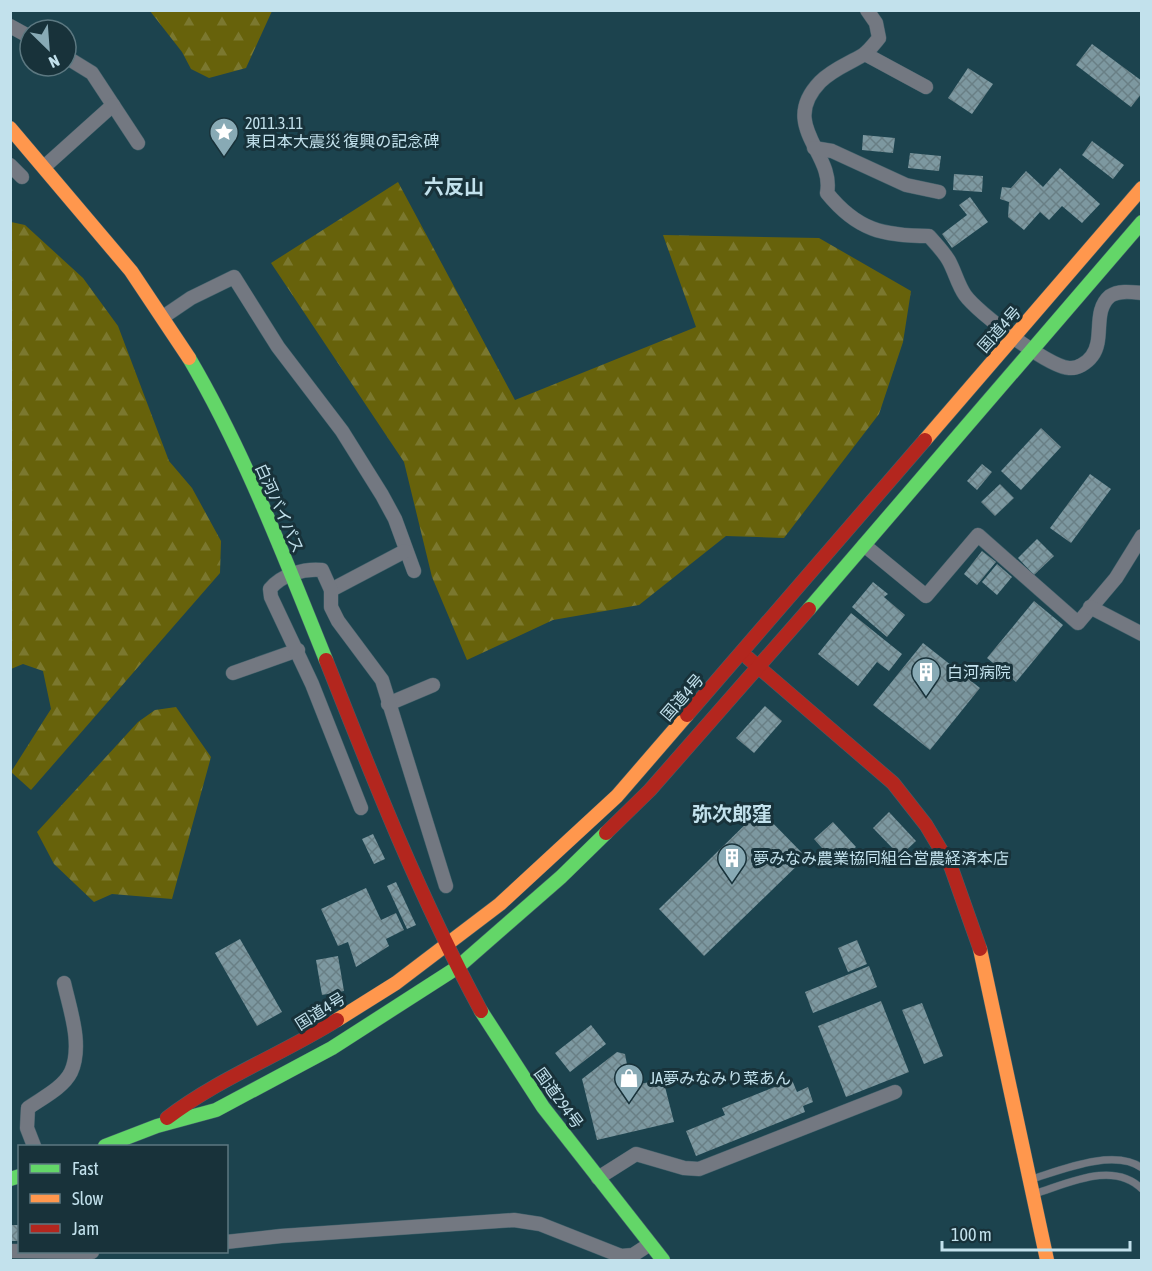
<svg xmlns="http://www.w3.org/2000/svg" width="1152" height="1271" font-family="'Asap Condensed','Noto Sans JP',sans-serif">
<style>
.forest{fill:url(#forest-firs)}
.building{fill:url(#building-cross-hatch)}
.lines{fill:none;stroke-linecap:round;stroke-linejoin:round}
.lane-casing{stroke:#41606a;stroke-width:8}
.street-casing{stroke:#41606a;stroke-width:15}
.fast-casing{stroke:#41606a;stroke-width:15}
.slow-casing{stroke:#41606a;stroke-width:15}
.jam-casing{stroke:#41606a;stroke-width:15}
.lane{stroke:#737881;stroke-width:7}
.street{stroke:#737881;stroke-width:14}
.fast{stroke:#63d668;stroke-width:14}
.slow{stroke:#ff974d;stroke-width:14}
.jam{stroke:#b3261e;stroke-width:14}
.labels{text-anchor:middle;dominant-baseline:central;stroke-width:6;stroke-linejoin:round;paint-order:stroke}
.poi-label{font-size:16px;fill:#c2e1ec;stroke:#18323a;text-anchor:start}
.street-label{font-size:16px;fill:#c2e1ec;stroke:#18323a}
.quarter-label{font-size:20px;font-weight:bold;fill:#c2e1ec;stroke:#18323a}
</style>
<defs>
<pattern id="forest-firs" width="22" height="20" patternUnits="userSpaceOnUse" patternTransform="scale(1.5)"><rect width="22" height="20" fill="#67620b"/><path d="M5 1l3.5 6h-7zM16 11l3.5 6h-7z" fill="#7b782f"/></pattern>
<pattern id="building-cross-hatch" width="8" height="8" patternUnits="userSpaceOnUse" patternTransform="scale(1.5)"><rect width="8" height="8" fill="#7d98a0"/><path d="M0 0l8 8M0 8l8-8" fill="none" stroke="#697f85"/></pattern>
</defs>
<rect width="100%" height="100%" fill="#1c434e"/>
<g class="forest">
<polygon points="150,11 272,11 246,68 209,78 191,69 182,52"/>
<polygon points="398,182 515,400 696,327 663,235 819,238 911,291 903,342 879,414 784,538 726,536 639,605 553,620 467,660 432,577 404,462 271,263"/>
<polygon points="11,222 25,225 83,278 118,326 169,461 192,488 221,541 220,573 31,790 11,772 51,709 43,671 23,664 11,669"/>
<polygon points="176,707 211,757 172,899 112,894 94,902 54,864 37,832 138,722 155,710"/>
</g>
<g class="building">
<polygon points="1092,44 1142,81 1142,93 1131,107 1076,65"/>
<polygon points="968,68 993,84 972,114 948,98"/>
<polygon points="863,135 895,138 893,153 862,150"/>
<polygon points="1092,141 1124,165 1113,179 1082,155"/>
<polygon points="910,153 941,156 939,171 908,168"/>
<polygon points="1060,168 1100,204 1082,223 1062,206 1049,220 1040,212 1024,230 1008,217 1009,202 1000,199 1002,187 1011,188 1026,171 1043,187"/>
<polygon points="954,174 983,176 982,192 953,190"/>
<polygon points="970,197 988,222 952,248 942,234 967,215 959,205"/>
<polygon points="1041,428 1061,447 1021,490 1001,471"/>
<polygon points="982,464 992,472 977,490 967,481"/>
<polygon points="1090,474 1111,489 1071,543 1050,528"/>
<polygon points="1000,484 1014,498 995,516 981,502"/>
<polygon points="1037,539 1054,556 1034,575 1018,558"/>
<polygon points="982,551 996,562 977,585 964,574"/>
<polygon points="997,564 1012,577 997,595 982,582"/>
<polygon points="873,582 888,594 884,597 905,615 887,637 852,607"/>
<polygon points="1034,601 1063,625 1016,682 987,658"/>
<polygon points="851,613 902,654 889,671 877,662 858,686 818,654"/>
<polygon points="923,643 980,688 930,750 873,705"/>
<polygon points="765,706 782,721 754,753 736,738"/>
<polygon points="760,810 806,857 704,956 659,909"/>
<polygon points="889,812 916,841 900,856 873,828"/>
<polygon points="833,822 856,847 837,865 814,839"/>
<polygon points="373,834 385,859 374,864 362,839"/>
<polygon points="396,882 416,925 407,929 387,886"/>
<polygon points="366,888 381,920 396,913 404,930 386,939 389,946 356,967 348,942 338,946 321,909"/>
<polygon points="240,939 282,1012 257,1026 215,953"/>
<polygon points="857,940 867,964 848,972 838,948"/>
<polygon points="338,956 344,991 322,995 316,960"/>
<polygon points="869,966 877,987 813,1013 805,992"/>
<polygon points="881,1001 909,1072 846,1097 818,1026"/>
<polygon points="922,1003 943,1056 924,1064 902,1010"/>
<polygon points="591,1025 606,1044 570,1072 555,1053"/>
<polygon points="617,1052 625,1054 631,1086 663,1079 674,1122 597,1140 582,1079"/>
<polygon points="792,1080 797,1092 808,1087 813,1102 803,1106 805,1112 696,1156 686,1131 725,1115 722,1108"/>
<polygon points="10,1225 19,1225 18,1241 10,1241"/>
</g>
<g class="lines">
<g class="lane-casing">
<g id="lane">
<path d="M1032 1179C1061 1170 1114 1148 1142 1168"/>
<path d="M1034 1194C1067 1184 1113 1160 1142 1189"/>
</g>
</g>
<g class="street-casing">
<g id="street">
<path d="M867 10 876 23 879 38C874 44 869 51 863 55 848 64 833 69 820 82 778 126 835 153 827 193 857 230 883 236 929 236 936 244 944 252 949 261 955 272 958 285 965 295 977 312 1048 367 1069 368 1077 369 1087 363 1092 356 1105 339 1092 311 1110 296 1119 290 1132 292 1142 293"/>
<polyline points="10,26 30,37"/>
<polyline points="865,54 926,87"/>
<polyline points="66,57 92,73 138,143"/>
<polyline points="814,148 832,151 906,185 939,192"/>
<polyline points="10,165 22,177"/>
<polyline points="44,167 113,105"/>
<polyline points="163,317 191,298 234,277 278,347 342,431 382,495 395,519 414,571"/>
<polyline points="864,545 926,596 978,535 1078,623 1116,578 1142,536"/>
<polyline points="331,590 405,551"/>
<polyline points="1090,607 1142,634"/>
<polyline points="233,673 298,650"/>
<polyline points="388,704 433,685"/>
<path d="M361 808 312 684 271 597 270 589C281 575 304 568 322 570L331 590V607L338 621 382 680 446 886"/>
<path d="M34 1146 27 1128 28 1108C42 1098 63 1088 71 1072 83 1045 70 1010 64 983"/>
<polyline points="598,1178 636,1154 684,1168 699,1169 895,1092"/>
<polyline points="226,1242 281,1236 514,1220 540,1224 621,1256 633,1255 650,1244"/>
<polyline points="10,1251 92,1252"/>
</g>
</g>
<g class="fast-casing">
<g id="fast">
<path d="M189 358C245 453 285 559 326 660"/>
<polyline points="809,609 1142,222"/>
<polyline points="481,1011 543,1107 663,1260"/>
<polyline points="105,1146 157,1126 216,1110 332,1048 458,967 561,877 606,833"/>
<polyline points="10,1179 20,1176"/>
</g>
</g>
<g class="slow-casing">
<g id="slow">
<polyline points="10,128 131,271 189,358"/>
<polyline points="925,440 1142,188"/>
<polyline points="980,949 1047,1260"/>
<polyline points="337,1020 396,983 500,904 617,796 687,715"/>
</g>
</g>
<g class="jam-casing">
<g id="jam">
<polyline points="748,658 893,783 926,825 951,867 980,949"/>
<path d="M326 660C373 779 420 898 481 1011"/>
<polyline points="687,715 925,440"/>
<polyline points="606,833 650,790 809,609"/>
<path d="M167 1118C219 1078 281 1055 337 1020"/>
</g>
</g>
<use href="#lane" class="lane"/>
<use href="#street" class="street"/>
<use href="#fast" class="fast"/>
<use href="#slow" class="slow"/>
<use href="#jam" class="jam"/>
</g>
<defs>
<g id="sight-pin" transform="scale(1.5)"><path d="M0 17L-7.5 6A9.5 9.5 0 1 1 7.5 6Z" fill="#88aab5" stroke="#18323a"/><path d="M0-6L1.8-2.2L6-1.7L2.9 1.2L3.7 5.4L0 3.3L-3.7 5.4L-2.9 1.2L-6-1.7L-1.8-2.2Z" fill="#fff"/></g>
<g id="building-pin" transform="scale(1.5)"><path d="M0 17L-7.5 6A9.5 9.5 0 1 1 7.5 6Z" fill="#88aab5" stroke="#18323a"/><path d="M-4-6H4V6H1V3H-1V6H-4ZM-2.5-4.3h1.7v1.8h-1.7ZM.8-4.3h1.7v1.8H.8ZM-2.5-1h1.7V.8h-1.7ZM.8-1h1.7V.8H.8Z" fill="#fff"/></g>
<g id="shop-pin" transform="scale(1.5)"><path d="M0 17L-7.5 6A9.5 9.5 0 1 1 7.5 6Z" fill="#88aab5" stroke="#18323a"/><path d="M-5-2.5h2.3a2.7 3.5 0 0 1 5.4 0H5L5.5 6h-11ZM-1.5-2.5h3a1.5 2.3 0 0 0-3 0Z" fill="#fff"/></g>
</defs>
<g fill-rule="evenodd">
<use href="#sight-pin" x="224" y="132"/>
<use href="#building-pin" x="926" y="672"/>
<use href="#building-pin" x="732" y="858"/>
<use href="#shop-pin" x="629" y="1078"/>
</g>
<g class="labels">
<g class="poi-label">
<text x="245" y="123">2011.3.11<tspan x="245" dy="18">東日本大震災 復興の記念碑</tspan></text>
<text x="947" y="672">白河病院</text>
<text x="753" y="858">夢みなみ農業協同組合営農経済本店</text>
<text x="650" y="1078">JA夢みなみり菜あん</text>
</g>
<g class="street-label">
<text transform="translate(999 329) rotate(-48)">国道4号</text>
<text transform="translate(280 508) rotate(66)">白河バイパス</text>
<text transform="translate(682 697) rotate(-49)">国道4号</text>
<text transform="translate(320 1011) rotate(-32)">国道4号</text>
<text transform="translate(559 1098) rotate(54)">国道294号</text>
</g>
<g class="quarter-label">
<text x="454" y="186">六反山</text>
<text x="732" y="813">弥次郎窪</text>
</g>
</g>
<rect width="1152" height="1271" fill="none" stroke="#c2e1ec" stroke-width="24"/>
<rect x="18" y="1145" width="210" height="108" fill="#18323a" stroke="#5c7881" stroke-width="1.5"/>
<rect x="30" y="1164" width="30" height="9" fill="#63d668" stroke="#5c7881" stroke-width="1.5"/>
<text x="72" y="1175" font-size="18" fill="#c2e1ec">Fast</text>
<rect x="30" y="1194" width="30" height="9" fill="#ff974d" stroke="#5c7881" stroke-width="1.5"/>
<text x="72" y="1205" font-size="18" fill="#c2e1ec">Slow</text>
<rect x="30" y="1224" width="30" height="9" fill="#b3261e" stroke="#5c7881" stroke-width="1.5"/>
<text x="72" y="1235" font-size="18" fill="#c2e1ec">Jam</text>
<g transform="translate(48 48) rotate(155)"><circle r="28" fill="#18323a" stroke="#5c7881" stroke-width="1.5"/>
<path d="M0-4.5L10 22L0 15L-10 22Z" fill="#88aab5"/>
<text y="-9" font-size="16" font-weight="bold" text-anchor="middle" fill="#c2e1ec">N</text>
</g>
<path d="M942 1241v9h188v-9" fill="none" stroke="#c2e1ec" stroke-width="3"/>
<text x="951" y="1241" font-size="18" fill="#c2e1ec" stroke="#18323a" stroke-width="4.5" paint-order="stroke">100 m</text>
</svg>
